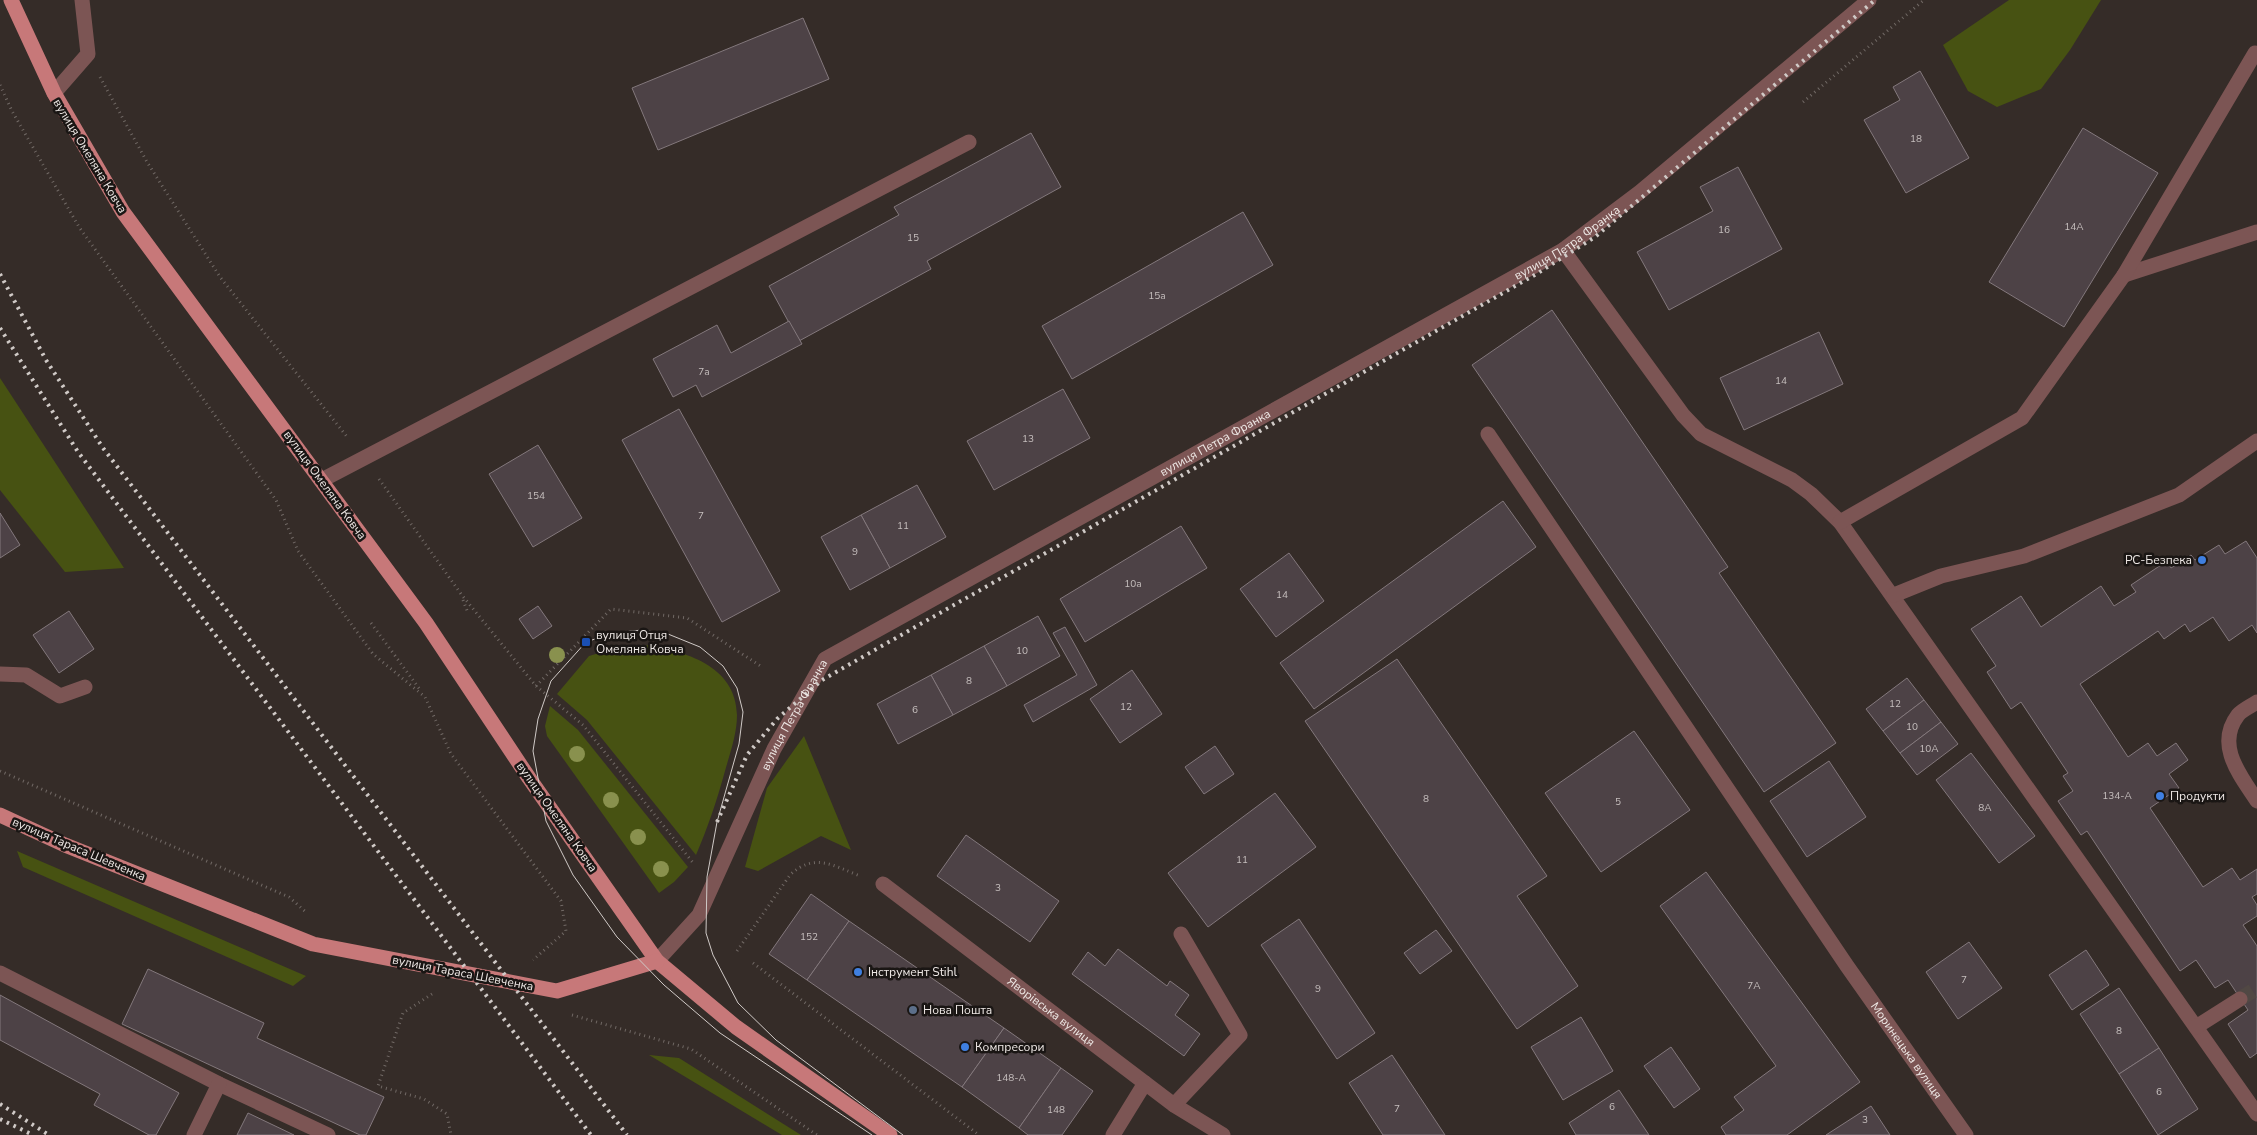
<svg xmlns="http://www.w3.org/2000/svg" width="2257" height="1135" font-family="'Nunito Sans',sans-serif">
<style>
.green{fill:#475212}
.building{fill:#4d4246;stroke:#83787c}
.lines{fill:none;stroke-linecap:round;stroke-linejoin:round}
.minor-tunnel{stroke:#514844;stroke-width:15;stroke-dasharray:15 8;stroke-linecap:butt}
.path{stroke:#716965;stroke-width:3;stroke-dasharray:1 4;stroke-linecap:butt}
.minor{stroke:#7c5554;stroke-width:15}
.major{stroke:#c77879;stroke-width:15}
.tram{stroke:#d0cac7;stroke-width:1}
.rail{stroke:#d0cac7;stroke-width:4;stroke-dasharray:2.5 5;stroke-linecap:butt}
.tree{fill:#89914e}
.shop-dot{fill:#3f7fe0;stroke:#1a1614;stroke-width:2}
.transit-dot{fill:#1a4fb4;stroke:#1a1614;stroke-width:2}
.service-dot{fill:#5c6f8a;stroke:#1a1614;stroke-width:2}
.labels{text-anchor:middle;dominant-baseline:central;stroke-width:5;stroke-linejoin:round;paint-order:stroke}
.number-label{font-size:10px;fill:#c6bfbe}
.street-label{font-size:12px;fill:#efe9e6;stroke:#1a1614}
.poi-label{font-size:12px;fill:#efe9e6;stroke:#1a1614;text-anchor:start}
</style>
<rect width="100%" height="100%" fill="#352c28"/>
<g class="green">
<polygon points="2009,0 2101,0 2070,50 2041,89 1997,107 1968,91 1943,45"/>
<polygon points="0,378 124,568 65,572 0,490"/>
<path d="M645 645C684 651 736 665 737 715 737 734 730 753 725 771 717 800 708 827 696 855L587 720 557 694 589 656 616 648Z"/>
<polygon points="550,706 578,730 688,867 674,882 659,893 547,736 545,726"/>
<polygon points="804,736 851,850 821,836 758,871 745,867 767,788"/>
<polygon points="17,851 306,976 293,986 23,867"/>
<polygon points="649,1055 679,1058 801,1135 782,1135"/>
</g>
<g class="building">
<polygon points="803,18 829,79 658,150 632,88"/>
<polygon points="1920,71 1969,158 1906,193 1864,120 1900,100 1893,87"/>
<polygon points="2083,128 2158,173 2064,327 1989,282"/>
<polygon points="1031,133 1061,187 927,261 931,269 799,341 769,286 899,215 894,207"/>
<polygon points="1738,167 1782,249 1669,310 1637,252 1713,211 1700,187"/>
<polygon points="1243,212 1273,265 1072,379 1042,326"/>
<polygon points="1552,310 1728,567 1719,573 1836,743 1764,792 1472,365"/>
<polygon points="789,321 802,344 702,397 696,385 673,397 653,359 717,325 731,353"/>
<polygon points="1819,332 1843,384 1744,430 1720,378"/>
<polygon points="1063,389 1090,438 994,490 967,441"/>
<polygon points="679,409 780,591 722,622 622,440"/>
<polygon points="538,445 582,518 533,547 489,474"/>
<polygon points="917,485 946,537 890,568 861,515"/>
<polygon points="1503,501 1536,547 1314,709 1280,663"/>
<polygon points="0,513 20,545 0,558"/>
<polygon points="861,515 890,568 850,590 821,537"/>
<polygon points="1181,526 1207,568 1085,642 1060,599"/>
<polygon points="2246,541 2257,558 2257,633 2252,625 2229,641 2213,617 2190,632 2185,624 2164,639 2158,631 2080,684 2128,757 2148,743 2157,756 2176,743 2188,760 2169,774 2179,788 2150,808 2203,887 2232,868 2240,880 2257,869 2257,894 2252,897 2257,905 2257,916 2243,925 2257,946 2257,1053 2250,1058 2228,1024 2248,1010 2228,980 2215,988 2196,960 2180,971 2087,831 2081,835 2058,801 2073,791 2063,776 2068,773 2021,702 2011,709 1987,672 1996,666 1971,629 2021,596 2041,627 2101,586 2114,606 2136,592 2131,585 2167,561 2171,568 2191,555 2195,560 2219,545 2225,554"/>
<polygon points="1289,553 1324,601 1276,637 1240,589"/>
<polygon points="538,606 552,626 533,639 519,619"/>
<polygon points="69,611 94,649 59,673 33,635"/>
<polygon points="1038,616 1060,656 1007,686 984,646"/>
<polygon points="1065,627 1097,685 1033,722 1024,705 1077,675 1053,633"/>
<polygon points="984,646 1007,686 953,715 931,675"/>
<polygon points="1397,659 1547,876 1517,896 1578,986 1517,1029 1305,721"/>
<polygon points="1132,670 1162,714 1120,743 1090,699"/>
<polygon points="931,675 953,715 898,744 877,704"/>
<polygon points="1907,678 1924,700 1883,731 1866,709"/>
<polygon points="1924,700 1941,722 1900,753 1883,731"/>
<polygon points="1941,722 1958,744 1917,775 1900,753"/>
<polygon points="1634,731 1690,810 1601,872 1545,793"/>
<polygon points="1215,746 1234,774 1204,794 1185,767"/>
<polygon points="1971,753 2035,836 1999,863 1936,780"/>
<polygon points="1829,761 1866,817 1807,857 1770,801"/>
<polygon points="1275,793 1316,847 1208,927 1168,873"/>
<polygon points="966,835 1059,901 1030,942 937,876"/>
<polygon points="1706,872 1860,1082 1787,1135 1726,1135 1721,1127 1744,1110 1734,1097 1776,1066 1660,906"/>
<polygon points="811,894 849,921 807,980 769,954"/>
<polygon points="1299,919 1375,1033 1337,1059 1261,945"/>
<polygon points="849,921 1004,1028 962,1087 807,980"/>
<polygon points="1436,930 1452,951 1420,974 1404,953"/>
<polygon points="1969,942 2002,988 1958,1019 1926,972"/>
<polygon points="1118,949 1167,986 1170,981 1189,995 1175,1015 1200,1034 1184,1056 1072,974 1088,952 1105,966"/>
<polygon points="2086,950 2109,985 2072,1010 2049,975"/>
<polygon points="148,969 264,1023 257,1038 384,1097 366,1135 360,1135 122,1024"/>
<polygon points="2119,988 2159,1048 2119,1074 2080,1014"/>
<polygon points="0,995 179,1093 156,1135 149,1135 94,1105 100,1094 0,1040"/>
<polygon points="1581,1017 1613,1071 1563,1100 1531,1047"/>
<polygon points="1004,1028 1061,1068 1019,1128 962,1087"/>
<polygon points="1671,1047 1700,1089 1674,1108 1644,1066"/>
<polygon points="2159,1048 2198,1109 2158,1135 2119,1074"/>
<polygon points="1392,1055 1445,1135 1383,1135 1349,1083"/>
<polygon points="1061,1068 1093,1091 1062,1135 1028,1135 1019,1128"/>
<polygon points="1619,1090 1649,1135 1576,1135 1569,1123"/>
<polygon points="1871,1106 1890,1135 1826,1135"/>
<polygon points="248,1113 294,1135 237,1135"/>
</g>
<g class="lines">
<polyline class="minor-tunnel" points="2240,999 2257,988"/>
<g class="path">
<polyline points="100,77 147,162 220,277 348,438"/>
<polyline points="0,85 12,111 79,227 276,500 298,551 373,654 425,697 451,754 561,901 566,931 533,960"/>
<polyline points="1803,102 1924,0"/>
<polyline points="379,479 461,594 536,686 583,725 694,864"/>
<polyline points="463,600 468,613"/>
<polyline points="371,623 421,691"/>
<polyline points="536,686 611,609 687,618 762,667"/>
<polyline points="0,771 289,897 307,913"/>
<path d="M737 951 790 875C814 852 834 866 860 876"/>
<polyline points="753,963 979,1135"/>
<polyline points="432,994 403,1013 378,1086 424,1099 447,1114 451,1135"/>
<polyline points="572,1015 691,1049 817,1135"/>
</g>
<g class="minor">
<polyline points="54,93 88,54 82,0"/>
<polyline points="1563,250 1683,415 1701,434 1792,480 1811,494 1840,522 2257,1114"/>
<polyline points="2124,275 2257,232"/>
<path id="s1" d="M1488 434 1847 966 1966 1135"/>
<polyline points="322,480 969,142"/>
<polyline points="1840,522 2022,418 2124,275 2255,53 2257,54"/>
<polyline points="1894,595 1941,576 2024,556 2179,495 2257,441"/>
<polyline points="0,674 26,675 60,696 85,687"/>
<path d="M2257 702C2251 706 2242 710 2238 715 2215 745 2240 775 2257 801"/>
<path id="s2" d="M883 884 1174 1105 1223 1135"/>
<path id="s3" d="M657 961 699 915 774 749 825 659 1563 250 1640 192 1869 0"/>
<polyline points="0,973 219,1084 328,1135"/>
<polyline points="2196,1027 2240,999"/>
<polyline points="1174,1105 1240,1035 1181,934"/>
<polyline points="194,1135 219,1084"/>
<polyline points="1113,1135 1145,1083"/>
</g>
<g class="major">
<polyline points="11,0 54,93 123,212 426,623 529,778 657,961 736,1027 890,1135"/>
<polyline points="0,815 65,845 313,944 557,991 657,961"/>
</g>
<polyline class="tram" points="872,1135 720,1033 664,985 617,937 573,875 546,821 533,751 538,719 551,681 586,642 613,633 642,630 668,634 700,647 723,666 737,688 743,712 739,744 717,822 707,877 706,933 713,955 738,1003 776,1040 903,1135"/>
<g class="rail">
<polyline points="0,274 46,360 103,448 627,1135"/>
<polyline points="0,328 78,452 591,1135"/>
<polyline points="717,822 747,755 777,719 822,680 1538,273 1595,237 1875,0"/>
<polyline points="0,1104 49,1135"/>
<polyline points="0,1119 33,1135"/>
</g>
</g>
<g class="tree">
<circle cx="557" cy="655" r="8"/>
<circle cx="577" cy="754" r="8"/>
<circle cx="611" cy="800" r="8"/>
<circle cx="638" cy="837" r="8"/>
<circle cx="661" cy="869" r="8"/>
</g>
<g class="shop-dot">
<circle cx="2202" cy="560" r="5"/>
<circle cx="2160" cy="796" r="5"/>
<circle cx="858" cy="972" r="5"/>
<circle cx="965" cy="1047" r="5"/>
</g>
<rect class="transit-dot" x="581" y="637" width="10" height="10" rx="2.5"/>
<circle class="service-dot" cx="913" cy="1010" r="5"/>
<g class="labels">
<g class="number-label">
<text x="1916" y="139">18</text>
<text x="2074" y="227">14А</text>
<text x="1724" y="230">16</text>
<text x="913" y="238">15</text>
<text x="1157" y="296">15а</text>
<text x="704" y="372">7а</text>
<text x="1781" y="381">14</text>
<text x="1028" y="439">13</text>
<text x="536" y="496">154</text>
<text x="701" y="516">7</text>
<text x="903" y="526">11</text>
<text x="855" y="552">9</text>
<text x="1133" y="584">10а</text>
<text x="1282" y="595">14</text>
<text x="1022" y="651">10</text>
<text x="969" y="681">8</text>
<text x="1895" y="704">12</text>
<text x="1126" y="707">12</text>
<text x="915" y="710">6</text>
<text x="1912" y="727">10</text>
<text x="1929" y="749">10А</text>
<text x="2117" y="796">134-А</text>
<text x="1426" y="799">8</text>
<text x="1618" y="802">5</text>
<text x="1985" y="808">8А</text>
<text x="1242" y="860">11</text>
<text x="998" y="888">3</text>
<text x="809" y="937">152</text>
<text x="1964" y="980">7</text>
<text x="1754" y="986">7А</text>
<text x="1318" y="989">9</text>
<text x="2119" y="1031">8</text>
<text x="1011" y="1078">148-А</text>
<text x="2159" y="1092">6</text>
<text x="1612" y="1107">6</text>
<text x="1397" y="1109">7</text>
<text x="1056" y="1110">148</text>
<text x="1865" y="1120">3</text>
</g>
<g class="street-label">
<text transform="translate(90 156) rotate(59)">вулиця Омеляна Ковча</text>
<text stroke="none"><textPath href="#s3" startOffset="1199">вулиця Петра Франка</textPath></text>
<text stroke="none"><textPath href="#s3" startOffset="794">вулиця Петра Франка</textPath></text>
<text transform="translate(325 485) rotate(54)">вулиця Омеляна Ковча</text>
<text stroke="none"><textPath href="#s3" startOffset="284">вулиця Петра Франка</textPath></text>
<text transform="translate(557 817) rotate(55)">вулиця Омеляна Ковча</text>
<text transform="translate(79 849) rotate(23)">вулиця Тараса Шевченка</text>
<text transform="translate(463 973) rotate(11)">вулиця Тараса Шевченка</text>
<text stroke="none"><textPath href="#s2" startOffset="211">Яворівська вулиця</textPath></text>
<text stroke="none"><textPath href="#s1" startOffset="745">Моринецька вулиця</textPath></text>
</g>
<g class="poi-label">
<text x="2192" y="560" text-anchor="end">РС-Безпека</text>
<text x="596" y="635">вулиця Отця<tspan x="596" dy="14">Омеляна Ковча</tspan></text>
<text x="2170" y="796">Продукти</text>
<text x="868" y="972">Інструмент Stihl</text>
<text x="923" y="1010">Нова Пошта</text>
<text x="975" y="1047">Компресори</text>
</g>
</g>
</svg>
